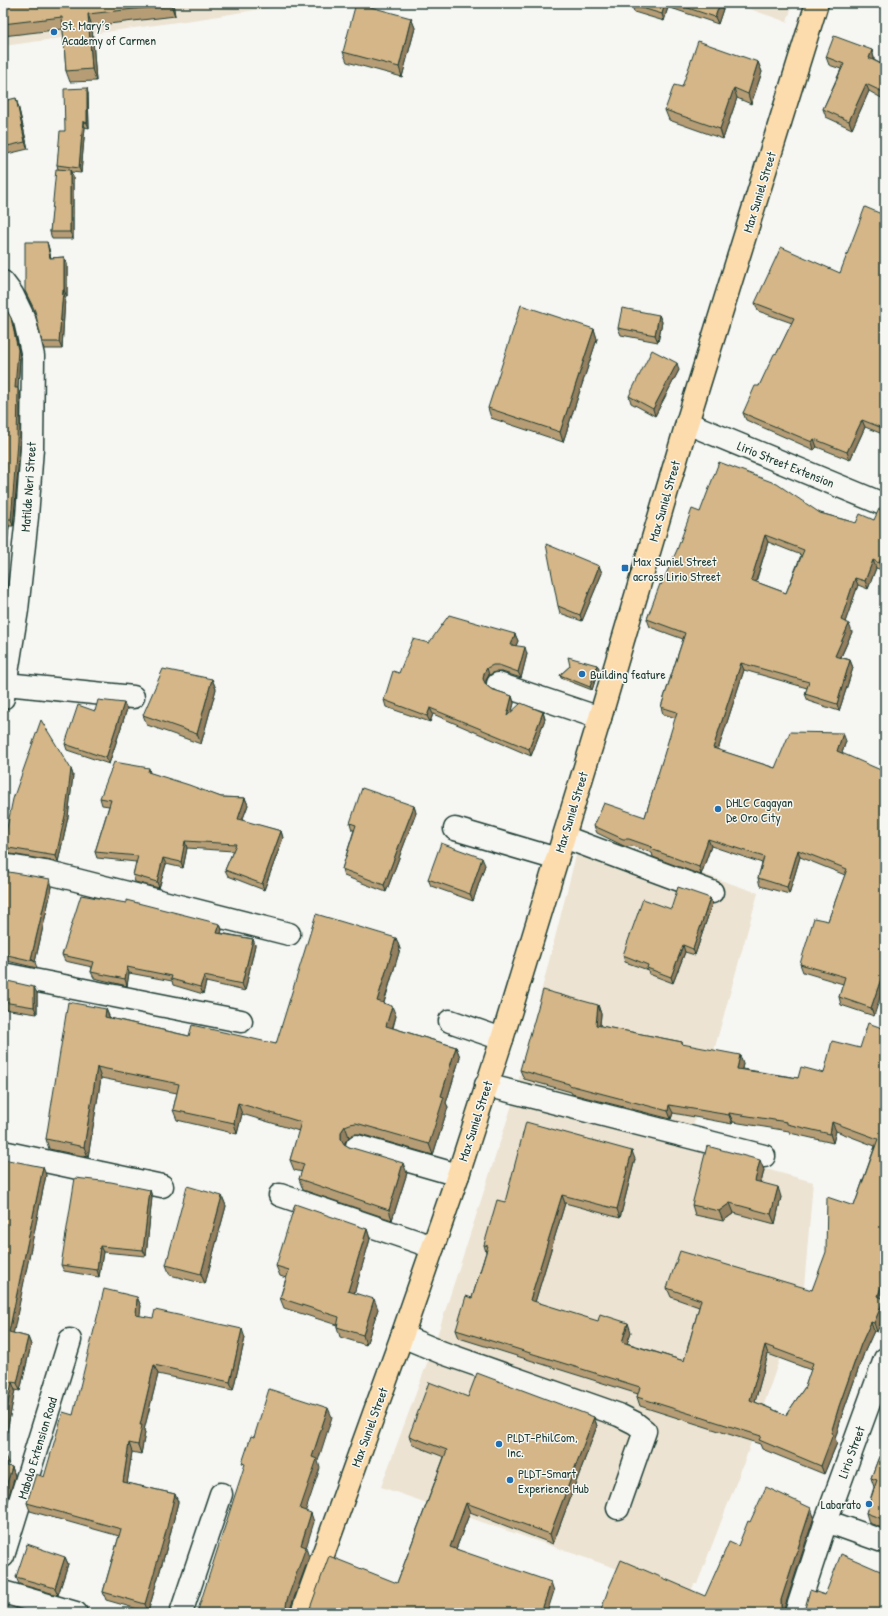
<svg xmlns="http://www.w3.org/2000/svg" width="888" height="1616" font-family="'Patrick Hand',sans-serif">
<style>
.built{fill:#ece3d2}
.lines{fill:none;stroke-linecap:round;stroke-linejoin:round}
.minor-casing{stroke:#1f3d34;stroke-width:25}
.major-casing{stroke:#1f3d34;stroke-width:25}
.minor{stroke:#f6f6f2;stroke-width:22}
.major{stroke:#fcdcac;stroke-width:22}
.wall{fill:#b69d75;stroke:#1f3d34;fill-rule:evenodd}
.shaded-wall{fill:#947f5f;stroke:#1f3d34}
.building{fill:#d4b688;stroke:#1f3d34;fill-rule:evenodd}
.poi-dot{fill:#1f6fb2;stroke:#f6f6f2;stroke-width:1.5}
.labels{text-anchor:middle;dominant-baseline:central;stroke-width:3;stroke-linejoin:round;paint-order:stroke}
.poi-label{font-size:13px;fill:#1f3d34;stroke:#f6f6f2;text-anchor:start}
.street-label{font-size:13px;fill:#1f3d34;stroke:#f6f6f2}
</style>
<rect width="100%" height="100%" fill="#f6f6f2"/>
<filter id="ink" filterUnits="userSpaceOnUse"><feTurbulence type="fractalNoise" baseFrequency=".025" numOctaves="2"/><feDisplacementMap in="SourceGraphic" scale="8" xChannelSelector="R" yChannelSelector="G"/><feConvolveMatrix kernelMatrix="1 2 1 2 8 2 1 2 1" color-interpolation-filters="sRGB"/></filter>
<g filter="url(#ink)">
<g class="built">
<polygon points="3,3 297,3 206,18 3,46"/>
<polygon points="733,3 793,3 787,22"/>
<polygon points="582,832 758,893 687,1147 813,1182 804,1287 746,1457 697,1584 694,1584 690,1594 381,1487 435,1342 513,1102"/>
</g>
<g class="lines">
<g class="minor-casing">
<g id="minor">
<polyline points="3,282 12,294 25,321 33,356 32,448 27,517 17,610 3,698"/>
<polyline points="687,423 885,505"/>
<polyline points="6,684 133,697"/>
<polyline points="498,684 600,718"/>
<polyline points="455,829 557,859"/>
<polyline points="564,837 712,892"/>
<polyline points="3,865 45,872 289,934"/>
<polyline points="3,974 241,1021"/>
<polyline points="450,1021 502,1039"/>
<polyline points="486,1085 764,1156"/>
<polyline points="357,1146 458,1175"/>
<polyline points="3,1152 162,1186"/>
<polyline points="280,1195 433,1247"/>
<polyline points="402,1336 443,1353 619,1415 635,1423 645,1431 618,1508"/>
<polyline points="826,1521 885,1542"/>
<polyline points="3,1556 70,1340"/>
<polyline points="3,1592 76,1613"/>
<polyline points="181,1613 221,1494"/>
<polyline points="796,1613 826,1521 885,1359"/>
</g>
</g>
<g class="major-casing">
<polyline id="major" points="302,1613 402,1336 458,1175 502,1039 600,718 687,423 817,3"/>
</g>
<use href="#minor" class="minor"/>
<use href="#major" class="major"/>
</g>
<g class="wall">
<polygon points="3,3 173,3 175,16 92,26 96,81 70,82 66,71 63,29 3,36"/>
<polygon points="632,3 725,3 718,24 668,7 664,21 634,12 632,5"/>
<polygon points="411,18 415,28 402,77 347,62 343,52"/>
<polygon points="872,50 874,58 874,60 885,66 885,100 869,91 852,129 826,117 823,109 841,69 829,65 826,57"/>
<polygon points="758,62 762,72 751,104 737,98 723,139 669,120 665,110 682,87"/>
<polygon points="88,93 89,128 85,127 81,173 71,172 73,177 73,239 52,239 50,232 58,169 57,165 65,131"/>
<polygon points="3,101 18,105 28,149 3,155"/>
<polygon points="885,212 885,435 865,427 850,460 817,447 814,450 746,420 743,413 759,386 777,353 792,323 758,311 755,303 840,273 884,215"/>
<polygon points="47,242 49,249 51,258 64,257 67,264 67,297 65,297 62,349 44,349 42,342 35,314 25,291"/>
<polygon points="3,311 13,325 20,357 18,389 20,394 20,447 13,526 9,526 4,568 6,574 6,597 4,597 3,599"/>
<polygon points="659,315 662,322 658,342 621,335 618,328"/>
<polygon points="594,329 597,339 563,442 491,418 488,408"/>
<polygon points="679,370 655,416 631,403 629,396"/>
<path d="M885 509V563L882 570 876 568 868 589 858 585 845 622 852 632 841 657 850 660 853 668 839 711 808 701 805 694 807 688 744 670 718 750 775 768 846 741 842 753 874 1016 841 1005 839 997 843 984 803 972 800 964 828 921 845 875 800 857 789 894 760 886 758 878 762 863 711 846 701 875 653 857 652 853 632 846 626 847 597 833 594 826 645 817 676 718 663 714 661 707 683 639 650 627 647 619 661 585 700 512 820 513 856 523 874 520ZM768 542 801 555 786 593 756 582Z"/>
<polygon points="599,566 602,573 582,621 560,613 558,606"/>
<polygon points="515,634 518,641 516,646 527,654 521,678 502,672 495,672 489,675 486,680 486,685 491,689 512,696 514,703 512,711 543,712 545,719 531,756 433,714 430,722 386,707 384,700 399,673 429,643"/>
<polygon points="597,665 599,668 592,690 561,678 560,675 570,666"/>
<polygon points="212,679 216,689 201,744 147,725 143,715"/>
<polygon points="127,709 109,764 67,750 65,744 95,711"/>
<polygon points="149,768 150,773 221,797 245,798 248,805 242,821 281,831 283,838 264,890 228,876 225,870 233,851 187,848 183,868 166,864 159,888 135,882 133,875 136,862 97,858 95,852 109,806 102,805 100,798"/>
<polygon points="71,769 73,775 68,817 58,862 5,853 3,846"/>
<polygon points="414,806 416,813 386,892 344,876 342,869 354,830 352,830 350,823"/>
<polygon points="485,865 473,901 431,886 428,879"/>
<polygon points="3,871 52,887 35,962 37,968 3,960"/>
<polygon points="710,898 712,904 695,955 685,952 673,983 649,974 648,970 625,962 623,955 671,909"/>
<polygon points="220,924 222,930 221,933 253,939 255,945 245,991 206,982 203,994 173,985 172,981 129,973 127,986 94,978 91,972 92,967 65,961 62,955"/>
<polygon points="396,938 400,949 384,1003 396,1016 393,1028 456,1047 460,1057 446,1103 448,1107 433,1155 360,1134 354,1134 349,1137 345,1142 345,1145 349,1147 407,1173 392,1220 303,1190 299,1179 302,1172 294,1170 290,1160 299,1131 242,1114 237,1134 177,1120 173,1110 177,1093 101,1078 88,1157 49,1149 46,1139 106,1009 110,1018 189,1036 276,1044"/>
<polygon points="3,980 37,993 37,1014 3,1009"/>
<path d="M598 1005 601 1014 600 1026 682 1042 683 1045 743 1064 742 1069 798 1078 824 1073 860 1048 885 1029V1292L883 1298 877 1332 874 1331 864 1353 842 1415 835 1439 837 1443 824 1474 762 1449 760 1444 640 1406 637 1397 638 1394 459 1338 456 1330 472 1298 486 1252 484 1245 505 1202 635 1159 620 1218 565 1203 535 1302 631 1332 627 1343 684 1361 699 1307 671 1297 667 1288 812 1290 854 1206 875 1146 836 1131 833 1143 790 1133 789 1131 733 1122 732 1124 673 1113 671 1119 572 1094 571 1092 524 1079 520 1070ZM768 1354 811 1370 805 1387 786 1415 755 1402Z"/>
<polygon points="3,1159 46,1175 13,1333 28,1337 31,1345 20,1391 15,1390 3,1452"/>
<polygon points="764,1170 761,1183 781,1197 775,1224 734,1213 723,1221 695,1215 692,1205"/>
<polygon points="150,1190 152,1197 146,1256 103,1252 99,1277 64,1271 61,1265"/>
<polygon points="222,1196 226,1206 205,1284 170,1275 166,1265"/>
<polygon points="367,1229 370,1239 354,1293 378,1309 366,1345 340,1337 337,1327 337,1325 284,1308 280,1298 286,1278 280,1276 276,1266"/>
<polygon points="137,1297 141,1306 139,1316 245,1338 233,1390 158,1374 144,1430 145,1433 141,1454 132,1452 127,1483 175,1494 178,1502 168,1543 148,1612 106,1600 103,1592 119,1536 30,1511 27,1503 44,1477 73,1415"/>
<polygon points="468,1397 594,1417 597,1426 553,1544 470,1512 456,1549 554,1591 397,1583 444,1457 413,1445 409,1436"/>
<polygon points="885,1441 885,1529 869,1523 866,1513 874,1487 871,1478"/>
<polygon points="3,1454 8,1463 7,1466 12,1467 15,1476 6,1505 3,1504"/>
<polygon points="65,1557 68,1564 58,1595 19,1584 16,1577"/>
</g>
<g class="shaded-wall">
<polygon points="171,3 173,3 175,16 171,5"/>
<polygon points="665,3 667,3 668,7 664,21 662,14"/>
<polygon points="720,3 725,3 718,24 715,17"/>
<polygon points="88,14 92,26 96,81 92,69"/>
<polygon points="411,18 415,28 402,77 399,67"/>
<polygon points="872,50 874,58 872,65 869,58"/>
<polygon points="758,62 762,72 751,104 748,94"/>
<polygon points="866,84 869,91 852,129 849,121"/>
<polygon points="87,88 88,93 89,128 87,123"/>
<polygon points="734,88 737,98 723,139 720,129"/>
<polygon points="16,98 18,105 28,149 25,142"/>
<polygon points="83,121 85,127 81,173 79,168"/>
<polygon points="70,170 73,177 73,239 70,232"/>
<polygon points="47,242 49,249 52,264 50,258"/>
<polygon points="64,257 67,264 67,297 64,290"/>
<polygon points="63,290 65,297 62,349 59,342"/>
<polygon points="659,315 662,322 658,342 655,335"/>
<polygon points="11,318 13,325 20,357 18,389 20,394 20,447 13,526 11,519 15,388"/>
<polygon points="594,329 597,339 563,442 560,432"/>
<polygon points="677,363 679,370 655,416 653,409"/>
<polygon points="862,420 865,427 850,460 847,452"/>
<polygon points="814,439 817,447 814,450 812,442"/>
<polygon points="6,519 9,526 4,568 6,574 6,597 3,590 3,548"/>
<polygon points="765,535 768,542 754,587 751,580"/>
<polygon points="882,555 885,563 882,570 879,563"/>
<polygon points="873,560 876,568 868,589 865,581"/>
<polygon points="599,566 602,573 582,621 580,615"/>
<polygon points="855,578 858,585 843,628 841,620"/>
<polygon points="849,624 852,632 838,663 835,656"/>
<polygon points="515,634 518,641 513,652 511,645"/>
<polygon points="525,647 527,654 521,678 518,672"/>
<polygon points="850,660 853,668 839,711 837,704"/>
<polygon points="741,663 744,670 716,756 713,748"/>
<polygon points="597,665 599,668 592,690 590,687"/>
<polygon points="487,668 489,675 486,680 486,686 483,679 484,673"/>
<polygon points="212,679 216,689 201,744 197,734"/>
<polygon points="512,696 514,703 509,722 507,716"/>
<polygon points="124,703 127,709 109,764 106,758"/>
<polygon points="430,708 433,714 430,722 427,716"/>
<polygon points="543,712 545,719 531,756 529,749"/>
<polygon points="843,733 846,741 840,759 837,751"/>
<polygon points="71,769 73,775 68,817 58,862 56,856"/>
<polygon points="245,798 248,805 240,826 238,819"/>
<polygon points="414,806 416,813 386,892 384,885"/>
<polygon points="281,831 283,838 264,890 262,884"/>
<polygon points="708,839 711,846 701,875 699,867"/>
<polygon points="185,841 187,848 183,868 181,862"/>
<polygon points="798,850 800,857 789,894 787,887"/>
<polygon points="163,858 166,864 159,888 157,882"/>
<polygon points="482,858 485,865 473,901 470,894"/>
<polygon points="50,879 52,887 35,962 34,961 31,959"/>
<polygon points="710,898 712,904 695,955 693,949"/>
<polygon points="220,924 222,930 219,939 217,933"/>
<polygon points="396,938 400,949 381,1012 377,1001"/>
<polygon points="253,939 255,945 245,991 242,984"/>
<polygon points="683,945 685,952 673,983 671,977"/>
<polygon points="127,967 129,973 127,986 125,979"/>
<polygon points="885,967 885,982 874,1016 871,1008"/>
<polygon points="204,976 206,982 203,994 200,987"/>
<polygon points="34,987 37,993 37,1014 34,1007"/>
<polygon points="598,1005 601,1014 599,1034 596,1025"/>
<polygon points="392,1006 396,1016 390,1036 386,1026"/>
<polygon points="106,1009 110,1019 105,1017"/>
<polygon points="456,1047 460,1057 446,1103 448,1107 433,1155 429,1144 441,1096"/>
<polygon points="740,1055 743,1064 740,1077 737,1069"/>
<polygon points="97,1067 101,1078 88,1157 84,1147"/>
<polygon points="238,1103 242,1114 237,1134 234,1123"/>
<polygon points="669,1105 673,1113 671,1119 668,1111"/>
<polygon points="729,1113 733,1122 732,1124 729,1115"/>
<polygon points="832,1122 836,1131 833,1143 830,1134"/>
<polygon points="345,1126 349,1137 345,1142 345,1149 341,1139 341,1132"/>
<polygon points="632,1151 635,1159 620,1218 617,1209"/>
<polygon points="760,1160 764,1170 759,1191 755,1181"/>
<polygon points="403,1163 407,1173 392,1220 389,1210"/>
<polygon points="43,1167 46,1175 12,1340 9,1332"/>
<polygon points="778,1187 781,1197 775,1224 771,1214"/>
<polygon points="150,1190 152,1197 146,1256 143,1250"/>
<polygon points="562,1195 565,1203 533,1309 530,1300"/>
<polygon points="222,1196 226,1206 205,1284 201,1274"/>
<polygon points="730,1203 734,1213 723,1221 719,1211"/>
<polygon points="367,1229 370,1239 352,1301 348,1291"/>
<polygon points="100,1246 103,1252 99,1277 97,1270"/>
<polygon points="885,1274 885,1292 881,1305 878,1296"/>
<polygon points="137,1297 141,1306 139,1324 136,1315"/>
<polygon points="374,1299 378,1309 366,1345 363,1335"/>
<polygon points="884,1299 885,1301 885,1313 877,1332 874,1323"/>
<polygon points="871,1322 874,1331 864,1353 842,1415 835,1439 837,1443 824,1474 821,1466 831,1433 839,1406 861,1344"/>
<polygon points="628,1323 631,1332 625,1350 622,1342"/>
<polygon points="242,1329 245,1338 233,1390 230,1382"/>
<polygon points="28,1337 31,1345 20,1391 17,1383"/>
<polygon points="765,1345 768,1354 753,1409 750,1400"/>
<polygon points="154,1365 158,1374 144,1430 145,1433 141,1454 138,1445 140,1425"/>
<polygon points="12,1382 15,1390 3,1452 3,1429"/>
<polygon points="328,1408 332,1417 318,1461 320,1468 303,1519 300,1509 312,1457"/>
<polygon points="594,1417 597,1426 553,1544 550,1534"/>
<polygon points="129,1443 132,1452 126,1491 123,1482"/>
<polygon points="5,1455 8,1463 5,1473 3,1466 3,1462"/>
<polygon points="12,1467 15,1476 6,1505 3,1496"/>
<polygon points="175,1494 178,1502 168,1543 148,1612 145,1604"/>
<polygon points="466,1503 470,1512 453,1557 450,1547"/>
<polygon points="811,1508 814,1517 784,1609 784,1613 781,1607 781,1600"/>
<polygon points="311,1513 314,1522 306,1548 309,1557 290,1609 290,1613 286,1606 287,1600 301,1545"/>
<polygon points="65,1557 68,1564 58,1595 55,1588"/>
<polygon points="551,1582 554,1591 547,1613 541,1613"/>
</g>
<g class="building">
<polygon points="3,3 171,3 171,5 88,14 92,69 66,71 62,17 3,24"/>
<polygon points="356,3 411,18 399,67 343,52"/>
<polygon points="632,3 665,3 662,14 632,5"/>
<polygon points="673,3 720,3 715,17"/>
<polygon points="834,36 872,50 869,58 885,66 885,93 866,84 849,121 823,109 844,64 826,57"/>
<polygon points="698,41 758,62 748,94 734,88 720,129 665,110 674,85 682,87"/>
<polygon points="87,88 87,123 83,121 79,168 57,165 60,131 65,131 64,89"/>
<polygon points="16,98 25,142 3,147 3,101"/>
<polygon points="56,169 70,170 70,232 50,232"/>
<polygon points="865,207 884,215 885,212 885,429 862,420 847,452 814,439 812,442 743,413 755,386 759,386 774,354 777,353 794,318 755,303 781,247 840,273"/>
<polygon points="25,242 47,242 50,258 64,257 64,290 63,290 59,342 42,342 35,311 25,291"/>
<polygon points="521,305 594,329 560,432 488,408"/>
<polygon points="622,308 659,315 655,335 618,328"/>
<polygon points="3,311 7,311 11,318 18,350 15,388 18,388 17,441 12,509 11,519 6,519 3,548"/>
<polygon points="652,350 677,363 653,409 629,396"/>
<path d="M719 462 777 484 820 513 856 523 860 514 874 520 879 509H885V556L882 555 879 563 873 560 865 581 855 578 841 620 849 624 835 656 850 660 837 704 805 694 809 682 741 663 713 748 775 768 790 732 843 733 837 751 883 771 885 767V967L871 1008 839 997 845 977 800 964 814 918 828 921 847 869 798 850 787 887 758 878 764 857 708 839 699 867 651 849 652 847 629 839H623L594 826 604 803 645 817 677 712 661 707 685 633 647 619 660 584 661 585 677 550 692 509 700 512ZM765 535 804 550 786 593 751 580Z"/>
<polygon points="546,544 599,566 580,615 558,606"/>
<polygon points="3,567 4,567 3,590"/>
<polygon points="449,615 515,634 511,645 525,647 518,672 499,665 493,665 487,668 484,673 483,679 486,685 491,689 512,696 507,716 521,703 543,712 529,749 430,708 427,716 384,700 393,671 399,673 413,639 429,643"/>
<polygon points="568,657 597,665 590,687 560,675 570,666"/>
<polygon points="163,669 212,679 197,734 143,715"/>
<polygon points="98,700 124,703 106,758 65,744 78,705 95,711"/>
<polygon points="41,720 71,769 66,811 56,856 3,847 13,799"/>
<polygon points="114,762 149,768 148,772 189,785 221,797 245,798 238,819 281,831 262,884 225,870 236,844 185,841 181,862 163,858 157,882 133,875 138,856 95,852 111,800 100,798"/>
<polygon points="362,788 414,806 384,885 342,869 356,825 350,823"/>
<polygon points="441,843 482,858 470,894 428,879"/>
<polygon points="3,871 50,879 31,959 34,961 3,954"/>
<polygon points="678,887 710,898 693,949 683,945 671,977 647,968 648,965 623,955 643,899 671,909"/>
<polygon points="81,895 126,903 126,900 220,924 217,933 253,939 242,984 204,976 200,987 171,979 172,976 127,967 125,979 91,972 94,962 62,955"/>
<polygon points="316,914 396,938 377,1001 392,1006 386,1026 456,1047 441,1096 444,1097 429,1144 356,1123 350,1124 345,1126 341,1132 341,1139 344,1144 349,1147 403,1163 389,1210 299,1179 304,1164 290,1160 301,1122 238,1103 234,1123 173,1110 179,1084 97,1067 84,1147 46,1139 68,1002 106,1009 105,1017 189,1036 192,1025 276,1044"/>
<polygon points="3,980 34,987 34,1007 3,1002"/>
<path d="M543 990 598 1005 596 1025 682 1042V1044L740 1055 737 1069 798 1078 801 1067 824 1073 832 1041 860 1048 868 1023 885 1029V1274L878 1296 884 1299 874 1323 871 1322 861 1344 839 1406 831 1433 833 1434 821 1466 759 1440 761 1436 637 1397 640 1387 456 1330 466 1296 472 1298 488 1246 484 1245 497 1200 505 1202 526 1122 632 1151 617 1209 562 1195 530 1300 598 1321 600 1314 628 1323 622 1342 684 1361 701 1300 667 1288 680 1251 812 1290 826 1252 827 1197 854 1206 878 1139 832 1122 830 1134 787 1124V1122L729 1113V1115L669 1105 668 1111 569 1085V1084L520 1070ZM765 1345 813 1363 805 1387 786 1415 750 1400Z"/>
<polygon points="707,1146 760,1160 755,1181 778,1187 771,1214 730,1203 719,1211 692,1205"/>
<polygon points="3,1159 43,1167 9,1332 28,1337 17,1383 12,1382 3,1429"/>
<polygon points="75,1178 111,1182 150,1190 143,1250 100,1246 97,1270 61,1265"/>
<polygon points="187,1186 222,1196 201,1274 166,1265"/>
<polygon points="295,1204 367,1229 348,1291 374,1299 363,1335 337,1327 339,1317 280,1298 289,1270 276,1266"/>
<polygon points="104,1289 137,1297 136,1315 153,1318 155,1310 242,1329 230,1382 154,1365 140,1425 142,1425 138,1445 129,1443 123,1482 175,1494 165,1535 145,1604 103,1592 121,1529 27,1503 36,1474 44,1477 63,1412 73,1415"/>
<polygon points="477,1373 594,1417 550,1534 466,1503 450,1547 551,1582 541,1613 307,1613 310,1608 329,1556 397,1583 447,1450 409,1436 429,1382 468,1397"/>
<polygon points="269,1389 328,1408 312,1457 317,1459 300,1509 311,1513 301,1545 306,1547 287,1600 286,1606 289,1612 291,1613 197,1613 245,1464 242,1463 251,1436 254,1437"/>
<polygon points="885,1441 885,1520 866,1513 877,1480 871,1478"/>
<polygon points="3,1454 5,1455 3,1462"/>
<polygon points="3,1465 12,1467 3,1496"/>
<polygon points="766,1487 811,1508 781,1600 781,1607 785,1613 600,1613 608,1590 621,1560 705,1596 729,1542 738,1546 748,1521 750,1522"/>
<polygon points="27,1544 65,1557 55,1588 16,1577"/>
<polygon points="841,1554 885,1573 885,1613 801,1613 805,1608 810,1590 825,1595"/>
</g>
</g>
<g class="poi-dot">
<circle cx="54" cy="32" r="4"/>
<rect x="621" y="564" width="8" height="8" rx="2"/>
<circle cx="582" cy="674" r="4"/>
<circle cx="718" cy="809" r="4"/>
<circle cx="499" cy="1444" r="4"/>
<circle cx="510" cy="1480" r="4"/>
<circle cx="869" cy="1504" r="4"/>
</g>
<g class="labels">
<g class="poi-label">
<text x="62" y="25">St. Mary’s<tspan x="62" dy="15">Academy of Carmen</tspan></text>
<text x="633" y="561">Max Suniel Street<tspan x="633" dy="15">across Lirio Street</tspan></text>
<text x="590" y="674">Building feature</text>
<text x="726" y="802">DHLC Cagayan<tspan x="726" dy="15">De Oro City</tspan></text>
<text x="507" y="1437">PLDT-PhilCom,<tspan x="507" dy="15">Inc.</tspan></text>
<text x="518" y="1473">PLDT-Smart<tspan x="518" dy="15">Experience Hub</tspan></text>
<text x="861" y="1504" text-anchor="end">Labarato</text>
</g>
<g class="street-label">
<text transform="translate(759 192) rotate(-73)">Max Suniel Street</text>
<text transform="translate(786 464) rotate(22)">Lirio Street Extension</text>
<text transform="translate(28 487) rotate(-86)">Matilde Neri Street</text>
<text transform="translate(664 501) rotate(-74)">Max Suniel Street</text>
<text transform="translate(571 812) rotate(-73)">Max Suniel Street</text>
<text transform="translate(475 1121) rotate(-72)">Max Suniel Street</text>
<text transform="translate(369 1427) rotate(-70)">Max Suniel Street</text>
<text transform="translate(37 1448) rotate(-73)">Mabolo Extension Road</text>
<text transform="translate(851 1452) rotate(-70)">Lirio Street</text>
</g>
</g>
<rect width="888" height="1616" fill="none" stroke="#f6f6f2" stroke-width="16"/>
<rect x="8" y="8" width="872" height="1600" fill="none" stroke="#1f3d34" stroke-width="1.5" filter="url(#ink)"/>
</svg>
